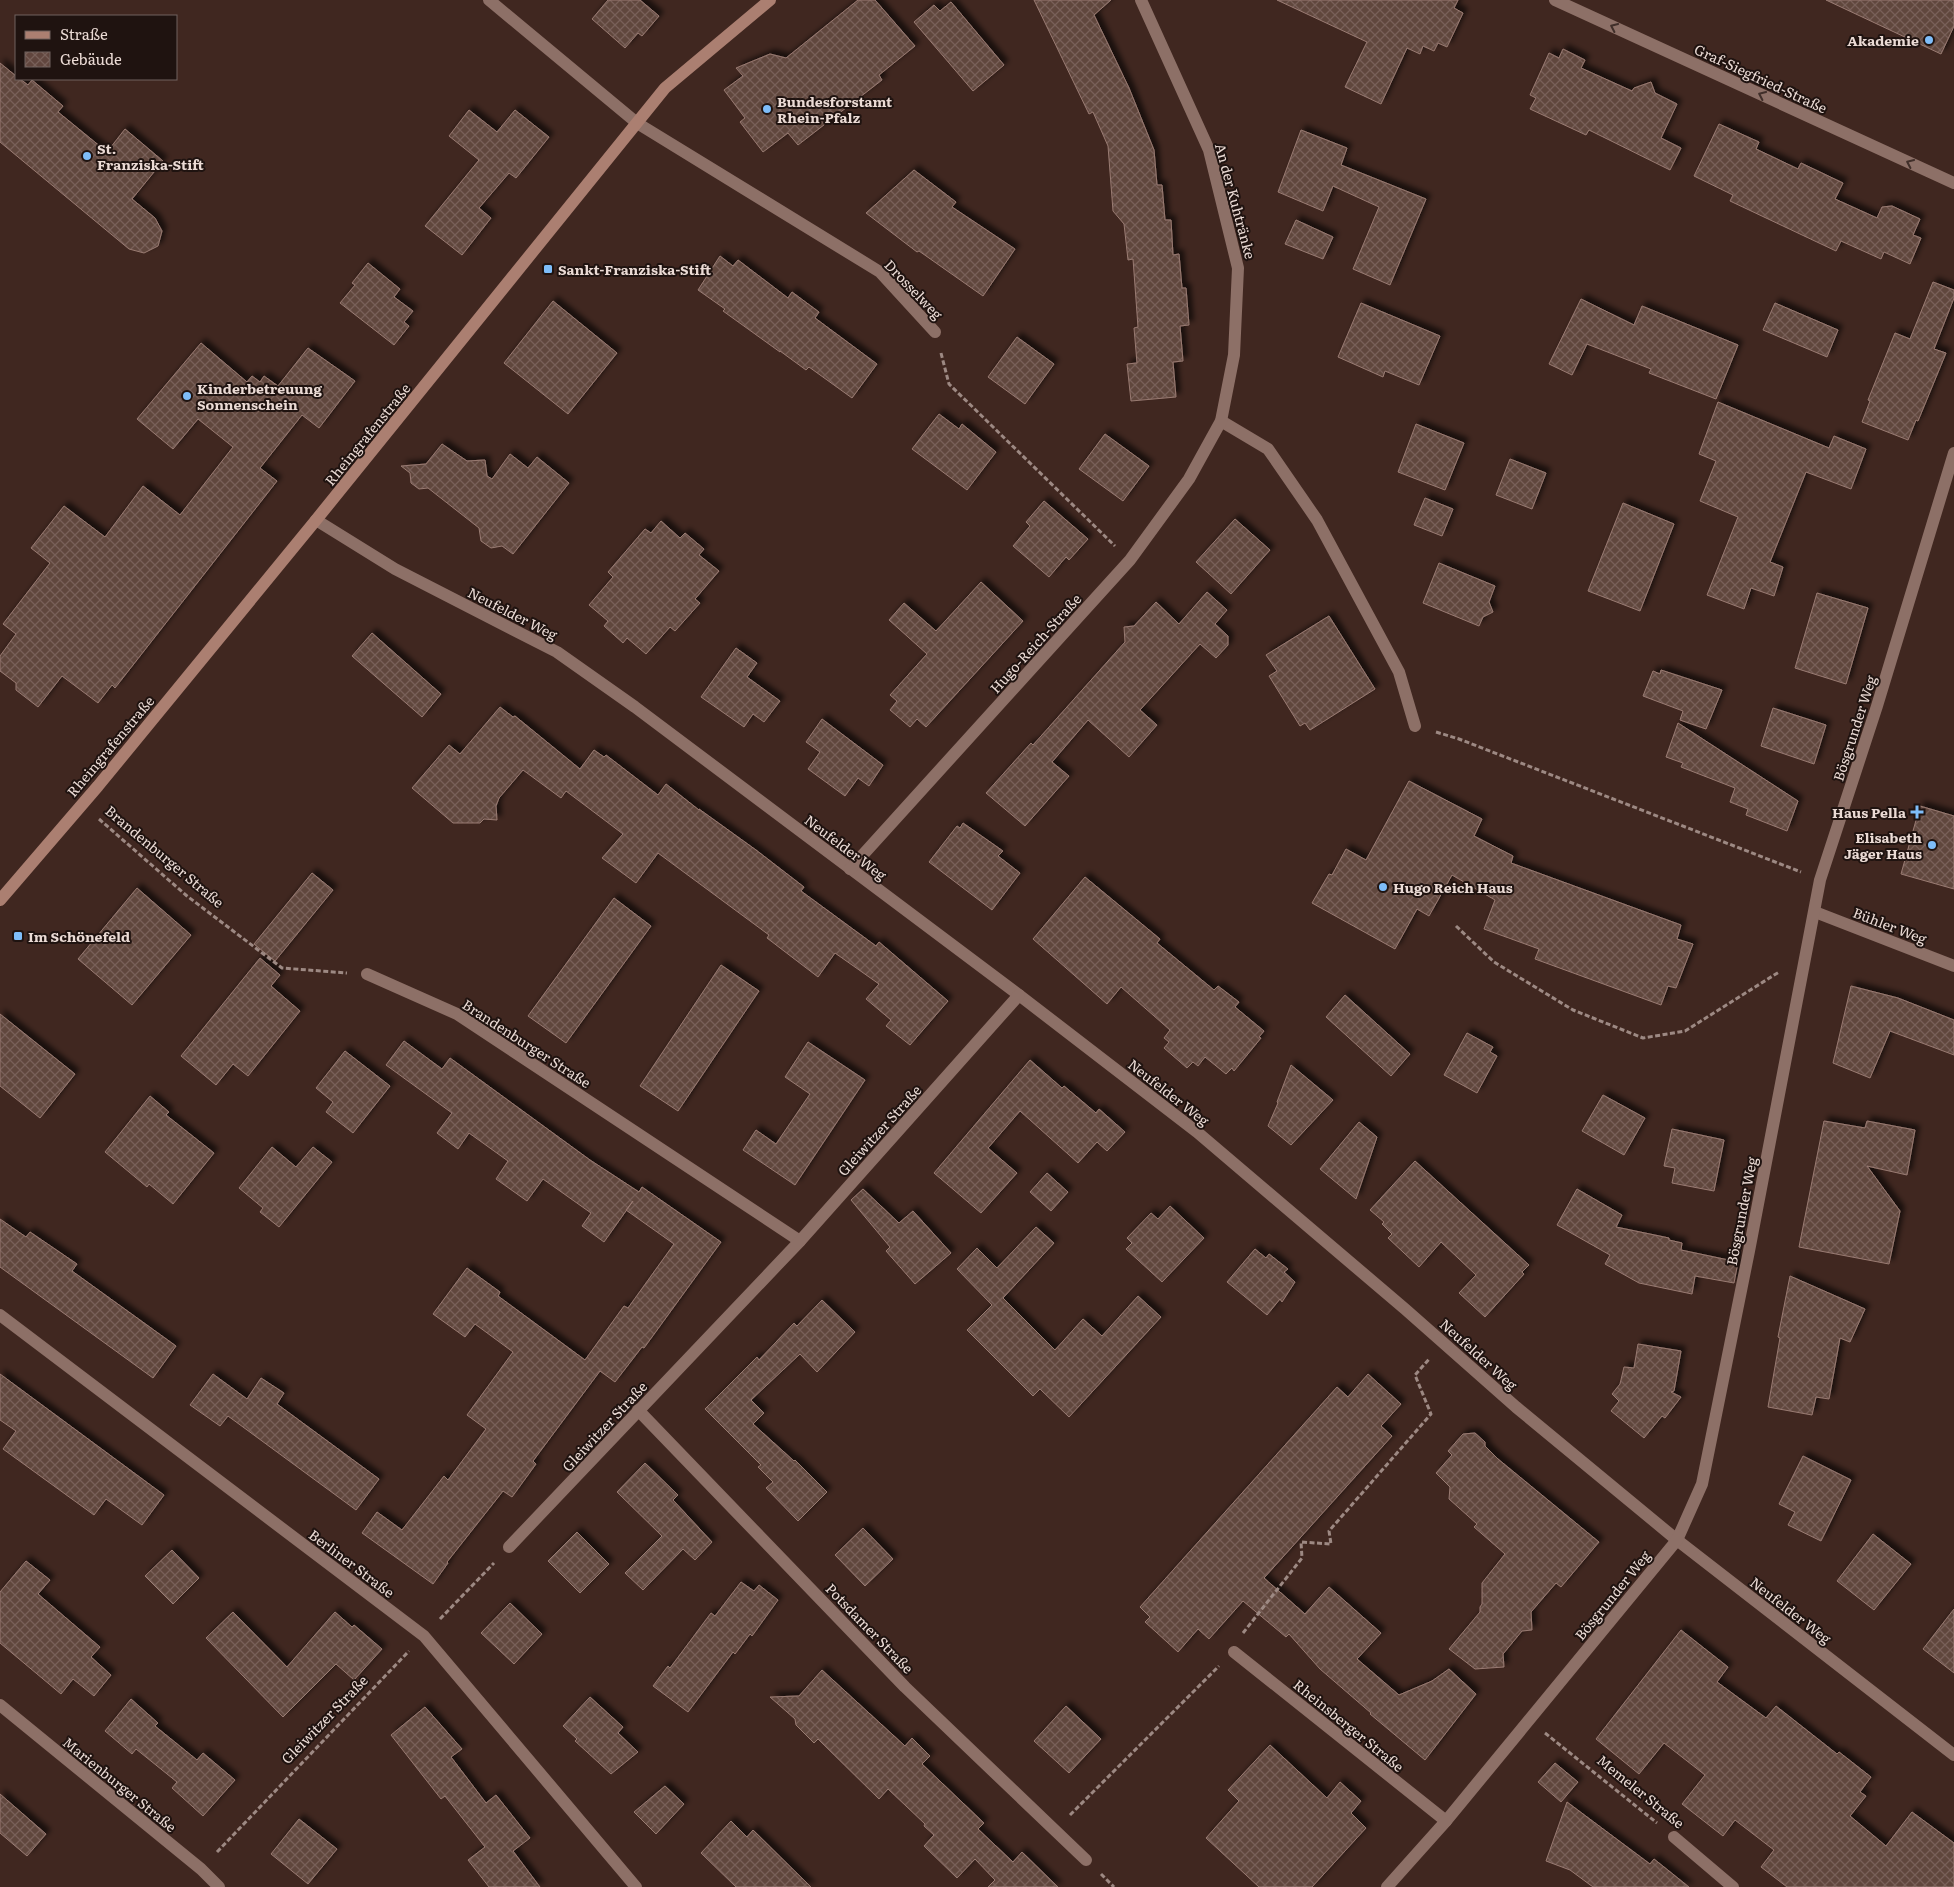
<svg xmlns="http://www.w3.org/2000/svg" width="1954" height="1887" font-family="Literata,serif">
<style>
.building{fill:url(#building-cross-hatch);stroke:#997b72;filter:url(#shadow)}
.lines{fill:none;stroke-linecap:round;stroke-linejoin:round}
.path{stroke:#9d8983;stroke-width:3;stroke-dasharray:5 2.5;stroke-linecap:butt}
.lane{stroke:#8d7067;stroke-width:12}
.street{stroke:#8d7067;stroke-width:12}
.secondary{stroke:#ab7f71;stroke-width:12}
.oneway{stroke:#402f2a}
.poi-dot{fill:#7ebdf9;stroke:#1f1310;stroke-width:2}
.labels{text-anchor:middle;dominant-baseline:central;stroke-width:4;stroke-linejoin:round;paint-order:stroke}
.poi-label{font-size:14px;font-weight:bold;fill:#ebdbd5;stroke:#1f1310;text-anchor:start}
.street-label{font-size:14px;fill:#ebdbd5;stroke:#1f1310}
</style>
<defs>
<pattern id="building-cross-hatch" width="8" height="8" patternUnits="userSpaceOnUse" patternTransform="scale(1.25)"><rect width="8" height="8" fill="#61463e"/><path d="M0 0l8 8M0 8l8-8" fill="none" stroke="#786059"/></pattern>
<filter id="shadow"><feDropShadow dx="4.5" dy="-4.5" stdDeviation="2.5" flood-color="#0009"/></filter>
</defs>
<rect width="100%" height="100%" fill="#402720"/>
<g class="building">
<polygon points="608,0 640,0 659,16 642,36 638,33 625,48 592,19"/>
<polygon points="858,0 875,0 915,46 879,75 882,80 798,145 788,133 763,152 740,122 745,118 724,90 743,76 736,68 770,54 786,58"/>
<polygon points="1034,0 1111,0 1094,15 1129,88 1154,150 1157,185 1162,185 1165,220 1171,220 1173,255 1179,254 1182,288 1186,288 1189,325 1180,326 1183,361 1173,362 1176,397 1131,401 1127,364 1137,363 1134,328 1138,327 1133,259 1128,260 1124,224 1113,211 1108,146 1093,112 1089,114"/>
<polygon points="1277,0 1458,0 1454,8 1463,13 1447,47 1438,43 1434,51 1423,46 1420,54 1407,48 1381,104 1345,87 1367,42"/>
<polygon points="1826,0 1954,0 1954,26 1941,54"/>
<polygon points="951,2 1004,65 973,91 914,22 934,5 940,11"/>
<polygon points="1563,49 1585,60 1581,68 1632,91 1634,88 1651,82 1655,93 1677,104 1661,138 1681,148 1670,170 1589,130 1586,135 1530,109 1536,98 1530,95 1549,53 1559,58"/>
<polygon points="0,63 16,76 16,79 20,79 28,85 32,80 63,106 58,112 107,152 125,129 163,161 132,199 155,218 162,231 158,246 144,253 129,249 0,142"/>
<polygon points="469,110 497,132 515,110 549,137 516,178 509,173 479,208 491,218 462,255 425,226 479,160 449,136"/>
<polygon points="1719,124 1759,142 1756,149 1798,169 1801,163 1843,183 1835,199 1877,218 1882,207 1892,206 1920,219 1913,235 1921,238 1910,264 1884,252 1881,259 1841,241 1836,251 1730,201 1733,195 1694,176"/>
<polygon points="1301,130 1347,148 1341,165 1426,199 1390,285 1353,269 1379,207 1333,186 1323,211 1278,192"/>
<polygon points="914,170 956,202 952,207 1015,249 983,296 919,251 917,252 866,213"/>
<polygon points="1296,220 1333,237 1323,259 1285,244"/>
<polygon points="720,256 733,266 738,260 788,298 792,292 819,312 815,318 877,364 852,398 809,367 806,370 780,351 780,352 723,311 725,309 698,290"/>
<polygon points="368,263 400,289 394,297 413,311 404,322 409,326 394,345 340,303 355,285 352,283"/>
<polygon points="1933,282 1954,290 1954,298 1934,349 1946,353 1918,421 1916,420 1908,440 1862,422 1870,401 1868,400 1895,333 1910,339"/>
<polygon points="1581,299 1634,325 1642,306 1738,345 1716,399 1649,373 1651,369 1587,344 1572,375 1549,364"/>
<polygon points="553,301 617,353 568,414 504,363"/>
<polygon points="1361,303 1440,336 1419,385 1385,371 1383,377 1338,357"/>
<polygon points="1775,303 1838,330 1827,357 1763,330"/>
<polygon points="1017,337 1054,364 1025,404 988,377"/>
<polygon points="201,343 247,382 252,376 260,382 264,376 278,386 308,348 355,381 319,428 302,415 260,468 277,481 115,688 112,685 98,703 62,676 38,707 16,690 16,683 0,671 0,656 16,634 3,624 50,563 31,548 64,506 105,537 143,486 180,515 233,447 198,419 173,449 137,419"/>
<polygon points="1718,402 1829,448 1834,436 1866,449 1851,489 1806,472 1770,562 1783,567 1774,596 1751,588 1744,609 1707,595 1738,517 1700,501 1716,461 1699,454"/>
<polygon points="939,414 959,429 962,424 996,452 967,490 912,449"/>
<polygon points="1416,424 1464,443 1445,490 1398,472"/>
<polygon points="1105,434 1149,466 1123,501 1079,469"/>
<polygon points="442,444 467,461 485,460 487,476 492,479 510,454 528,468 537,457 569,483 513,554 502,546 491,548 481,541 479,528 428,488 419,489 411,483 410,473 401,466 426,464"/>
<polygon points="1510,459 1546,473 1532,509 1496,495"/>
<polygon points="1425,498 1453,509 1442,536 1414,525"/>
<polygon points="1044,501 1088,539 1069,560 1066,557 1049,577 1013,546 1030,526 1026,522"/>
<polygon points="1623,503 1674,524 1640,611 1588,591"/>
<polygon points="1235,519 1270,550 1231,594 1196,562"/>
<polygon points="661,521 680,538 685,533 704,549 699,555 719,571 695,599 700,603 675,631 670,627 646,654 627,638 623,643 604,626 608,621 589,605 613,577 608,572 645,529 651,533"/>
<polygon points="1439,563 1495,586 1489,602 1493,612 1483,617 1479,626 1423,603"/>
<polygon points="981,582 1023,621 926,727 917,719 910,727 890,710 897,701 890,695 927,654 889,620 904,603 936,631"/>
<polygon points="1207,592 1227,610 1215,624 1228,636 1228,645 1216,658 1200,644 1140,710 1157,725 1129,757 1088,720 1052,762 1069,776 1025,826 986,793 1031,743 1033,745 1125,642 1124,627 1134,626 1156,602 1179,624"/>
<polygon points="1817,593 1868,608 1846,684 1795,668"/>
<polygon points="1329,616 1375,689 1310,730 1305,723 1300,726 1269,676 1277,671 1266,655"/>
<polygon points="372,633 441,694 422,717 352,656"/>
<polygon points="736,648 757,663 747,677 780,701 764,722 753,714 744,727 701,697"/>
<polygon points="1661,670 1722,690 1706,729 1680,720 1683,711 1643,696 1653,671 1660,674"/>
<polygon points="500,707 513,717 515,716 580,769 594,750 604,757 606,755 658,795 666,784 699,810 699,809 756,850 804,887 801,891 876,946 879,942 948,1001 910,1045 886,1026 891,1020 866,999 879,984 835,953 818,977 767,938 769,935 658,853 636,883 602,858 623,834 566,791 561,798 523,770 499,798 496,806 497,820 484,819 480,823 453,823 412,788 449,745 460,754"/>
<polygon points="1773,708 1826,725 1814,764 1761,746"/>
<polygon points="822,719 883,765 869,786 858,778 845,796 808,769 820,752 806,742"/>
<polygon points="1678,723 1798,801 1787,831 1746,815 1748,809 1730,802 1735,788 1681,767 1683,763 1666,757"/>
<polygon points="1409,781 1482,819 1474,836 1513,856 1511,863 1681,925 1677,939 1693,944 1676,988 1668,986 1661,1005 1535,959 1539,949 1484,929 1495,900 1452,875 1429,916 1417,909 1395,949 1312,903 1329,874 1332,875 1346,849 1366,860"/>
<polygon points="1920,806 1954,816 1954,889 1901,874"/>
<polygon points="963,823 1003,851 998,856 1020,873 992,910 929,862 957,826 960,828"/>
<polygon points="312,873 333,890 275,961 254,944"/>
<polygon points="1085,877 1160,939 1157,943 1214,990 1218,986 1239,1002 1235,1007 1264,1031 1259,1037 1261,1038 1234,1071 1232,1068 1226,1074 1205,1057 1198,1066 1193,1062 1187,1068 1164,1048 1169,1042 1164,1038 1170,1030 1121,987 1107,1004 1033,939"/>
<polygon points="137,888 191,935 132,1005 78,959"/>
<polygon points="614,898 651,926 566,1043 528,1016"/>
<polygon points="260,958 280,975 271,986 300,1011 248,1076 233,1064 216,1085 181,1056"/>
<polygon points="721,965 759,991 678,1111 640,1086"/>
<polygon points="1851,986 1898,998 1954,1020 1954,1055 1890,1031 1870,1078 1833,1063"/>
<polygon points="1345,995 1410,1054 1391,1076 1326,1017"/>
<polygon points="0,1014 75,1074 40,1118 0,1086"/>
<polygon points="1467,1033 1493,1047 1490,1052 1497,1056 1477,1093 1444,1075"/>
<polygon points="404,1041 442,1069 450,1058 590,1160 639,1192 642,1187 721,1242 644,1348 642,1347 615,1382 600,1371 533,1461 536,1464 512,1497 503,1491 447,1562 448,1563 433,1584 362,1533 377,1512 402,1530 444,1476 448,1480 486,1429 467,1415 513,1352 475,1324 465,1337 433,1314 467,1268 500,1292 498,1296 585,1360 624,1306 628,1308 674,1244 626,1210 633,1201 604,1242 582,1226 591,1213 543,1179 527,1201 496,1179 508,1161 469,1133 458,1149 437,1133 452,1113 386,1065"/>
<polygon points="808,1042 865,1080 795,1185 743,1150 756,1130 776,1144 810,1094 785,1077"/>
<polygon points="345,1051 390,1086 353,1133 326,1112 333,1102 316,1088"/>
<polygon points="1030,1060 1062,1088 1064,1086 1096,1113 1099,1109 1125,1132 1107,1151 1097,1142 1078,1163 1020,1111 988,1148 1017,1173 981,1213 934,1173"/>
<polygon points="1291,1065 1333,1100 1291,1145 1268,1126 1278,1103 1277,1102"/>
<polygon points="1603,1095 1645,1118 1624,1155 1582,1131"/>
<polygon points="150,1096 169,1112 166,1115 214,1153 173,1204 149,1184 147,1187 105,1152"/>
<polygon points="1824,1121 1865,1128 1867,1121 1915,1130 1907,1175 1867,1166 1900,1211 1889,1264 1799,1247"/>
<polygon points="1359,1122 1377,1137 1356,1199 1320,1169"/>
<polygon points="1672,1129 1724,1140 1714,1191 1672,1183 1675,1168 1664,1166"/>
<polygon points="272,1147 296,1167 313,1147 332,1162 279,1227 260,1212 263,1208 239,1188"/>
<polygon points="1415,1161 1529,1265 1522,1272 1524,1274 1485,1317 1459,1293 1476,1275 1441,1242 1419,1267 1388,1238 1392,1234 1382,1224 1384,1222 1370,1210"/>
<polygon points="1047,1173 1068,1192 1051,1211 1030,1192"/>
<polygon points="863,1189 899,1223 913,1211 951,1253 915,1284 886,1251 890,1247 851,1200"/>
<polygon points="1577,1189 1622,1215 1616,1227 1669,1238 1669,1240 1682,1243 1681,1250 1738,1262 1734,1283 1695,1276 1692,1294 1639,1283 1605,1264 1610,1255 1557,1225"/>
<polygon points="1170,1206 1204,1238 1162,1282 1126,1249 1132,1243 1127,1238 1151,1213 1158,1219"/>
<polygon points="0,1219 26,1237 30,1232 77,1264 72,1271 176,1346 153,1378 0,1267"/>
<polygon points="1036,1227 1054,1243 1003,1298 1055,1350 1083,1319 1102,1336 1138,1296 1161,1317 1069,1417 1040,1389 1033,1396 967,1330 992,1305 957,1269 977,1248 997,1268"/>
<polygon points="1255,1249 1266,1258 1269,1254 1288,1269 1284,1272 1295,1282 1282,1302 1280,1299 1267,1315 1227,1282"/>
<polygon points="1790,1276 1865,1309 1850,1342 1840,1338 1829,1399 1816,1397 1812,1415 1768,1407 1780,1338 1778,1337"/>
<polygon points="822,1300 855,1332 817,1372 800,1354 751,1400 764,1413 753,1424 794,1461 795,1460 827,1492 798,1521 766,1488 773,1482 758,1467 761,1465 705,1409 757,1357 759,1360 794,1323 797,1326"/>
<polygon points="1638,1344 1681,1351 1674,1391 1671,1392 1681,1397 1665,1418 1662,1416 1644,1438 1611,1411 1619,1401 1612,1394 1620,1384 1624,1367 1634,1368"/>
<polygon points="0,1374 164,1495 142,1525 106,1499 94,1515 3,1449 16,1431 0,1420"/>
<polygon points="213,1374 247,1399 261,1378 284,1393 277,1404 379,1479 356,1510 228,1416 220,1426 190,1405"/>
<polygon points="1368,1374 1401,1404 1381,1426 1392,1436 1264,1578 1305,1614 1329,1587 1381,1633 1357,1659 1399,1695 1432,1681 1449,1669 1476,1694 1425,1760 1370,1714 1371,1713 1320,1669 1289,1634 1286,1637 1243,1601 1209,1639 1198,1629 1178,1652 1145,1622 1150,1617 1140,1607 1337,1387 1348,1397"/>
<polygon points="1475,1433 1485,1442 1485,1446 1498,1459 1599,1542 1561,1587 1556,1583 1531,1612 1532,1630 1522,1631 1503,1654 1504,1667 1475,1669 1449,1649 1480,1612 1480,1607 1482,1604 1482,1583 1505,1554 1474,1527 1477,1524 1449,1499 1450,1487 1436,1473 1452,1455 1448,1451 1463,1434"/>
<polygon points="1803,1456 1851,1480 1821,1541 1788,1525 1795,1512 1779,1504"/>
<polygon points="645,1463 678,1495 673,1500 712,1542 695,1560 683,1549 643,1590 625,1573 662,1536 617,1492"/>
<polygon points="863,1528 893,1559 865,1586 835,1555"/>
<polygon points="577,1532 609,1564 580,1593 548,1561"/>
<polygon points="1873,1534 1911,1564 1874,1610 1837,1581"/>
<polygon points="172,1550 199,1578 173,1604 145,1576"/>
<polygon points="26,1561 50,1580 38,1594 100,1647 91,1657 111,1675 94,1696 73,1679 61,1694 0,1643 0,1592"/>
<polygon points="741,1582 754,1591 759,1585 778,1600 752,1636 750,1634 735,1654 733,1652 688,1712 653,1686 668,1666 670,1668 711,1613 715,1616"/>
<polygon points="510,1603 542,1634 514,1664 481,1633"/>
<polygon points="1954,1609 1954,1673 1923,1649"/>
<polygon points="233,1612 287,1667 335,1612 352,1627 354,1625 382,1649 354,1680 336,1664 283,1717 206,1638"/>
<polygon points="1681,1630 1728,1667 1717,1682 1766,1718 1776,1706 1837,1754 1839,1752 1871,1777 1860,1792 1866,1796 1850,1816 1886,1846 1912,1812 1954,1843 1954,1887 1787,1887 1761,1867 1774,1850 1735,1820 1723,1836 1682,1804 1705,1775 1664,1743 1639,1774 1596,1739"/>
<polygon points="822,1670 905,1746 912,1738 930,1756 922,1764 984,1823 978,1829 1013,1862 1022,1852 1058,1887 988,1887 995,1880 975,1859 957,1878 924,1846 934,1835 924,1826 925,1824 888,1789 879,1799 818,1739 814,1743 796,1725 795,1719 770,1697 799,1696"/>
<polygon points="590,1697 623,1727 618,1733 638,1752 611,1774 575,1741 577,1739 563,1726"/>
<polygon points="131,1699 158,1723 155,1726 197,1760 203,1753 235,1780 203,1816 172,1788 177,1782 136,1749 132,1754 105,1731"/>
<polygon points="1066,1706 1101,1739 1069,1773 1034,1741"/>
<polygon points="425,1707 462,1749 451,1757 486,1803 496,1795 530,1838 513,1851 540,1887 489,1887 468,1860 485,1847 445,1796 441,1799 391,1735"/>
<polygon points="1270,1745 1327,1798 1340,1782 1361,1801 1351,1813 1366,1828 1312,1887 1259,1887 1206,1838 1239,1801 1228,1790"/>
<polygon points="1555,1763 1578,1782 1561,1802 1538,1782"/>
<polygon points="665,1786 684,1804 656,1834 634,1812"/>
<polygon points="0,1794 46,1834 27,1856 0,1833"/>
<polygon points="1567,1802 1650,1864 1654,1859 1689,1887 1593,1887 1570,1870 1546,1861"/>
<polygon points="299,1819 337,1849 308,1884 271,1854"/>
<polygon points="731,1821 747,1837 753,1830 811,1887 736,1887 701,1853"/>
</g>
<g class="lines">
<g class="path">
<polyline points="941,353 949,384 1115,546"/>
<polyline points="1436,732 1459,739 1801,872"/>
<polyline points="99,819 187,896 282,968 347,973"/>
<polyline points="1456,926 1494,962 1573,1010 1643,1038 1685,1031 1779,972"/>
<polyline points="440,1619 494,1563"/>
<polyline points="1243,1633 1302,1558 1301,1542 1331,1544 1329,1531 1431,1414 1415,1375 1430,1358"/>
<polyline points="1545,1733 1657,1823"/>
<polyline points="1070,1815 1219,1666"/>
<polyline points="217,1852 409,1651"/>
<polyline points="1101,1874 1114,1887"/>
</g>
<g class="lane">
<polyline points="1221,421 1268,449 1317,520 1399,672 1415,726"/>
<polyline points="1234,1652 1446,1821"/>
<polyline points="1674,1837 1733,1887"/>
</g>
<g class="street">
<polyline points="489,0 637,123 880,272 935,332"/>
<polyline points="1555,0 1954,183"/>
<polyline points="316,520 395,569 557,652 635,707 1019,995 1197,1132 1405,1309 1516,1407 1677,1540 1954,1755"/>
<polyline points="850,869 1130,560 1189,479 1221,421 1234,355 1238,268 1209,150 1141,0"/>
<polyline points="1815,912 1954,966"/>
<polyline points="367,974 457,1014 800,1241"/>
<polyline points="0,1315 424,1636 636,1887"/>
<polyline points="638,1410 905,1687 1086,1860"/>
<polyline points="509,1547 800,1241 1019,995"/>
<polyline points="0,1705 201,1869 219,1887"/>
<polyline points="1387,1887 1446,1821 1677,1540 1702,1484 1749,1251 1820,880 1877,706 1954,453"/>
</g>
<polyline class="secondary" points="0,900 98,786 316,520 665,88 770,0"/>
</g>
<defs><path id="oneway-chevron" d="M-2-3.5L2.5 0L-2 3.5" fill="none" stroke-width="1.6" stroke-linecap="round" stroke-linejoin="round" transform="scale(1.25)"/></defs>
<g class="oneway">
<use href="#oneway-chevron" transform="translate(1614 27) rotate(-155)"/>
<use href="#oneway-chevron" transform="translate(1762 95) rotate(-155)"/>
<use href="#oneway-chevron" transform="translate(1910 163) rotate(-155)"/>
</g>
<g class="poi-dot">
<circle cx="1929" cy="40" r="5"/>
<circle cx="767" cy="109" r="5"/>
<circle cx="87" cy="156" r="5"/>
<rect x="543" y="264" width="10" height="10" rx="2.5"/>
<circle cx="187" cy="396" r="5"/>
<path d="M1914.5 804.5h5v5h5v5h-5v5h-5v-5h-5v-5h5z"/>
<circle cx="1932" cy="845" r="5"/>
<circle cx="1383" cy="887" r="5"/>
<rect x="13" y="931" width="10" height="10" rx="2.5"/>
</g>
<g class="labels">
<g class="poi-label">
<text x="1919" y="40" text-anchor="end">Akademie</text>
<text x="777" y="101">Bundesforstamt<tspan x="777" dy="16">Rhein-Pfalz</tspan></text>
<text x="97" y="148">St.<tspan x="97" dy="16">Franziska-Stift</tspan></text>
<text x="558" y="269">Sankt-Franziska-Stift</text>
<text x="197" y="388">Kinderbetreuung<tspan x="197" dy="16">Sonnenschein</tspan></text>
<text x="1906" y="812" text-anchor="end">Haus Pella</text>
<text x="1922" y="837" text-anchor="end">Elisabeth<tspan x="1922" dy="16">Jäger Haus</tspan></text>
<text x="1393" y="887">Hugo Reich Haus</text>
<text x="28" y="936">Im Schönefeld</text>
</g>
<g class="street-label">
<text transform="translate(1761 78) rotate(25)">Graf-Siegfried-Straße</text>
<text transform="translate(1236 201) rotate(75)">An der Kuhtränke</text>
<text transform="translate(914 289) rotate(46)">Drosselweg</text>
<text transform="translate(367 434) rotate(-51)">Rheingrafenstraße</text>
<text transform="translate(513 613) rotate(27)">Neufelder Weg</text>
<text transform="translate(1035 643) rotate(-48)">Hugo-Reich-Straße</text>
<text transform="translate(1854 728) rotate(-72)">Bösgrunder Weg</text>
<text transform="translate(110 746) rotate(-50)">Rheingrafenstraße</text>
<text transform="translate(846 847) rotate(37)">Neufelder Weg</text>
<text transform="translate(165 856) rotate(40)">Brandenburger Straße</text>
<text transform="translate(1890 925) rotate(21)">Bühler Weg</text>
<text transform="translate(527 1043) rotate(33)">Brandenburger Straße</text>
<text transform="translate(1169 1092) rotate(38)">Neufelder Weg</text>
<text transform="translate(879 1130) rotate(-48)">Gleiwitzer Straße</text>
<text transform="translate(1741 1211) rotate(-79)">Bösgrunder Weg</text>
<text transform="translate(1479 1354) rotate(42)">Neufelder Weg</text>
<text transform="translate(604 1426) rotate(-47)">Gleiwitzer Straße</text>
<text transform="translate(352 1563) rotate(37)">Berliner Straße</text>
<text transform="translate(1612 1595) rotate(-51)">Bösgrunder Weg</text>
<text transform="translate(1791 1610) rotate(38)">Neufelder Weg</text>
<text transform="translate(870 1628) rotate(46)">Potsdamer Straße</text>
<text transform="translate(324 1719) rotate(-46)">Gleiwitzer Straße</text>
<text transform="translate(1349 1725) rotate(39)">Rheinsberger Straße</text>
<text transform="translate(120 1784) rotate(39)">Marienburger Straße</text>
<text transform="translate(1641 1791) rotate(39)">Memeler Straße</text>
</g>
</g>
<rect x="15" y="15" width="162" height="65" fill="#1f1310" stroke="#71635f"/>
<rect x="25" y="31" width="25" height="8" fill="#ab7f71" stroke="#71635f"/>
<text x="60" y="40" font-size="15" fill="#ebdbd5">Straße</text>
<rect x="25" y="52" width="25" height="15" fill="url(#building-cross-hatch)" stroke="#71635f"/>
<text x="60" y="65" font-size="15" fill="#ebdbd5">Gebäude</text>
</svg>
